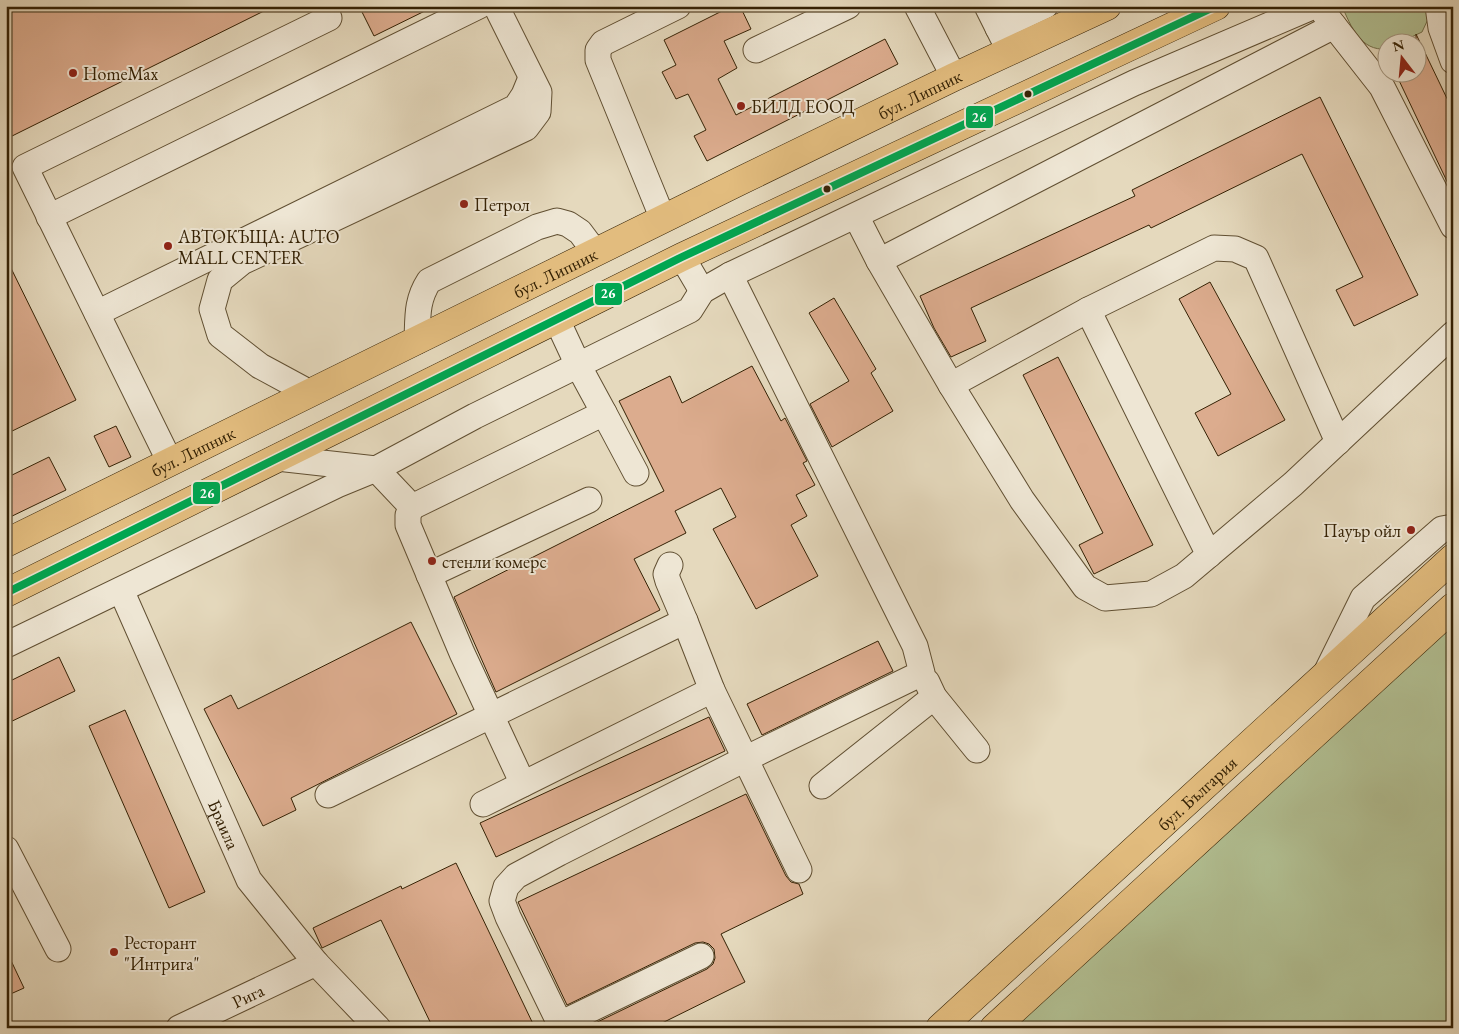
<svg xmlns="http://www.w3.org/2000/svg" width="1459" height="1034" font-family="'EB Garamond',serif">
<style>
.green{fill:#b2c093;stroke:#73704c}
.building{fill:#dcac8e;stroke:#342104}
.lines{fill:none;stroke-linecap:round;stroke-linejoin:round}
.minor-casing{stroke:#604f32;stroke-width:27}
.major-casing{stroke:#342104;stroke-width:29}
.highway-casing{stroke:#342104;stroke-width:29}
.minor{stroke:#eee6d4;stroke-width:25}
.major{stroke:#e2bc7e;stroke-width:28}
.highway{stroke:#e2bc7e;stroke-width:28}
.bus-1-casing{stroke:#eee6d4;stroke-width:11}
.bus-1{stroke:#00a651;stroke-width:8}
.poi-dot{fill:#8f2418;stroke:#eee6d4;stroke-width:2}
.bus-dot{fill:#342104;stroke:#eee6d4;stroke-width:2}
.labels{text-anchor:middle;dominant-baseline:central;stroke-width:4;stroke-linejoin:round;paint-order:stroke}
.poi-label{font-size:18px;fill:#342104;stroke:#eee6d4;text-anchor:start}
.street-label{font-size:18px;fill:#342104;stroke:#eee6d4}
.line-badge{stroke:#eee6d4;stroke-width:2}
.badge-label{font-size:14px;text-anchor:middle;font-weight:bold;fill:#fff}
</style>
<rect width="100%" height="100%" fill="#e5d9bd"/>
<filter id="stains"><feTurbulence type="fractalNoise" baseFrequency=".004" numOctaves="4"/><feColorMatrix values="0 0 0 0 .2 0 0 0 0 .09 0 0 0 0 .02 0 0 0 .5 -.17"/></filter>
<radialGradient id="worn" r=".72"><stop offset=".6" stop-color="#630" stop-opacity="0"/><stop offset="1" stop-color="#630" stop-opacity=".3"/></radialGradient>
<g class="green">
<path d="M1342 6H1427L1429 17 1422 32 1401 42H1386V49C1361 51 1351 27 1342 6Z"/>
<polygon points="1453,621 1453,1028 1014,1028"/>
</g>
<g class="building">
<polygon points="6,6 274,6 6,139"/>
<polygon points="359,6 435,6 374,36"/>
<polygon points="732,6 740,6 751,29 724,41 737,68 718,79 736,115 885,39 898,64 707,161 694,136 706,130 688,94 676,99 662,72 676,65 664,40"/>
<polygon points="1416,34 1453,111 1453,194 1395,72 1416,72"/>
<polygon points="1320,97 1418,295 1354,326 1336,290 1363,277 1302,154 1151,228 1149,225 971,308 986,341 951,357 934,328 920,296 1135,196 1132,190"/>
<polygon points="6,258 76,400 6,434"/>
<polygon points="1210,282 1285,420 1218,456 1195,413 1231,394 1179,299"/>
<polygon points="834,298 876,369 871,373 893,411 832,447 810,404 849,381 809,313"/>
<polygon points="1058,357 1153,545 1094,574 1079,545 1103,533 1023,375"/>
<polygon points="752,366 781,421 785,418 807,461 803,463 815,485 796,495 807,516 791,525 818,576 756,609 713,529 736,517 721,488 675,511 686,533 634,559 660,610 496,692 454,597 664,491 619,401 670,376 682,403"/>
<polygon points="116,426 131,457 109,467 94,436"/>
<polygon points="49,457 66,490 6,519 6,478"/>
<polygon points="411,622 457,714 291,798 296,810 263,826 204,709 231,695 238,709"/>
<polygon points="878,641 893,671 762,735 747,704"/>
<polygon points="59,657 75,691 6,724 6,683"/>
<polygon points="125,710 205,892 169,908 89,726"/>
<polygon points="709,717 725,751 496,857 480,823"/>
<polygon points="746,794 786,876 791,882 799,884 803,894 721,934 745,982 652,1028 585,1028 707,969 713,964 715,958 714,949 709,944 703,942 695,943 567,1005 518,902"/>
<polygon points="456,863 535,1028 433,1028 381,920 322,948 313,928 401,886 402,889"/>
<polygon points="6,950 24,988 6,996"/>
</g>
<g class="lines">
<g class="minor-casing">
<g id="minor">
<polyline points="917,6 954,77"/>
<polyline points="987,6 1005,42"/>
<polyline points="1438,6 1441,28 1453,61"/>
<polyline points="1324,13 1382,87 1453,226"/>
<polyline points="998,28 1045,6"/>
<polyline points="756,50 848,6"/>
<polyline points="856,216 879,261 951,385 1022,500 1085,587 1105,598 1151,594 1184,576 1293,484 1453,334"/>
<polyline points="49,217 479,6"/>
<polyline points="663,219 598,60 598,50 603,43 678,6"/>
<polyline points="682,257 702,291"/>
<polyline points="879,261 1334,26"/>
<polyline points="1088,310 1209,555"/>
<polyline points="97,313 516,107 524,95 531,78"/>
<polyline points="557,320 578,365 604,413"/>
<path d="M417 341C418 318 416 301 429 281L537 227 557 221 568 224 580 232 595 252"/>
<polyline points="951,385 1088,310 1214,248 1235,249 1256,258 1338,442"/>
<polyline points="310,393 260,366 220,335 212,309 220,280 242,262 526,128 538,112 539,92 496,6"/>
<polyline points="277,458 376,469 412,507"/>
<polyline points="170,462 25,167 329,18"/>
<polyline points="670,565 666,574 668,581 685,621 712,690 799,870"/>
<polyline points="429,575 589,500"/>
<path id="s1" d="M121 590 249 880 316 963 378 1028"/>
<polyline points="6,645 337,485 376,469 475,416 690,310 702,291 730,275 1134,83 1314,6"/>
<polyline points="1327,671 1363,598 1442,529 1453,527"/>
<polyline points="927,682 934,697 977,750"/>
<polyline points="523,784 462,653 408,525 408,515 412,507 604,413 636,473"/>
<polyline points="822,786 934,697"/>
<polyline points="328,795 685,621"/>
<polyline points="483,804 712,690"/>
<polyline points="6,849 58,949"/>
<polyline points="560,1024 701,956"/>
<path id="s2" d="M179 1028 316 963"/>
<polyline points="560,1028 560,1024 508,917 502,901 506,887 516,876 559,853 745,759 922,673 915,646 730,275"/>
</g>
</g>
<g class="major-casing">
<g id="major">
<path id="s3" d="M6 543 740 181 954 77 1107 6"/>
<polyline points="6,593 682,257 1216,6"/>
</g>
</g>
<g class="highway-casing">
<g id="highway">
<path id="s4" d="M940 1028 1453 558"/>
<polyline points="994,1028 1453,607"/>
</g>
</g>
<use href="#minor" class="minor"/>
<use href="#major" class="major"/>
<use href="#highway" class="highway"/>
<g class="bus-1-casing">
<polyline id="bus-1" points="6,593 682,257 1216,6"/>
</g>
<use href="#bus-1" class="bus-1"/>
</g>
<g class="poi-dot">
<circle cx="73" cy="73" r="5"/>
<circle cx="741" cy="106" r="5"/>
<circle cx="464" cy="204" r="5"/>
<circle cx="168" cy="246" r="5"/>
<circle cx="1411" cy="530" r="5"/>
<circle cx="432" cy="561" r="5"/>
<circle cx="114" cy="952" r="5"/>
</g>
<g class="bus-dot">
<circle cx="1028" cy="94" r="4.5"/>
<circle cx="827" cy="189" r="4.5"/>
</g>
<g class="labels">
<g class="poi-label">
<text x="83" y="73">HomeMax</text>
<text x="751" y="106">БИЛД ЕООД</text>
<text x="474" y="204">Петрол</text>
<text x="178" y="236">АВТОКЪЩА: AUTO<tspan x="178" dy="21">MALL CENTER</tspan></text>
<text x="1401" y="530" text-anchor="end">Пауър ойл</text>
<text x="442" y="561">стенли комерс</text>
<text x="124" y="942">Ресторант<tspan x="124" dy="21">"Интрига"</tspan></text>
</g>
<g class="street-label">
<text stroke="none"><textPath href="#s3" startOffset="1018">бул. Липник</textPath></text>
<text stroke="none"><textPath href="#s3" startOffset="612">бул. Липник</textPath></text>
<text stroke="none"><textPath href="#s3" startOffset="208">бул. Липник</textPath></text>
<text stroke="none"><textPath href="#s4" startOffset="348">бул. България</textPath></text>
<text stroke="none"><textPath href="#s1" startOffset="256">Браила</textPath></text>
<text stroke="none"><textPath href="#s2" startOffset="76">Рига</textPath></text>
</g>
</g>
<g class="line-badge">
<rect x="965" y="105" width="29" height="24" rx="5" fill="#00a651"/>
<rect x="594" y="282" width="29" height="24" rx="5" fill="#00a651"/>
<rect x="192" y="481" width="29" height="24" rx="5" fill="#00a651"/>
</g>
<g class="badge-label">
<text x="979" y="122">26</text>
<text x="608" y="298">26</text>
<text x="207" y="498">26</text>
</g>
<rect width="1459" height="1034" fill="none" stroke="#e5d9bd" stroke-width="25"/>
<rect x="8" y="8" width="1444" height="1019" fill="none" stroke="#342104" stroke-width="2.5"/>
<rect x="12" y="12" width="1434" height="1009" fill="none" stroke="#342104"/>
<g transform="translate(1402 58) rotate(344)"><circle r="24" fill="#eee6d4" stroke="#a49781"/>
<path d="M0-4L9 19L0 12L-9 19Z" fill="#8f2418"/>
<text y="-8" font-size="14" font-weight="bold" text-anchor="middle" fill="#342104">N</text>
</g>
<rect width="100%" height="100%" filter="url(#stains)"/>
<rect width="100%" height="100%" fill="url(#worn)"/>
</svg>
